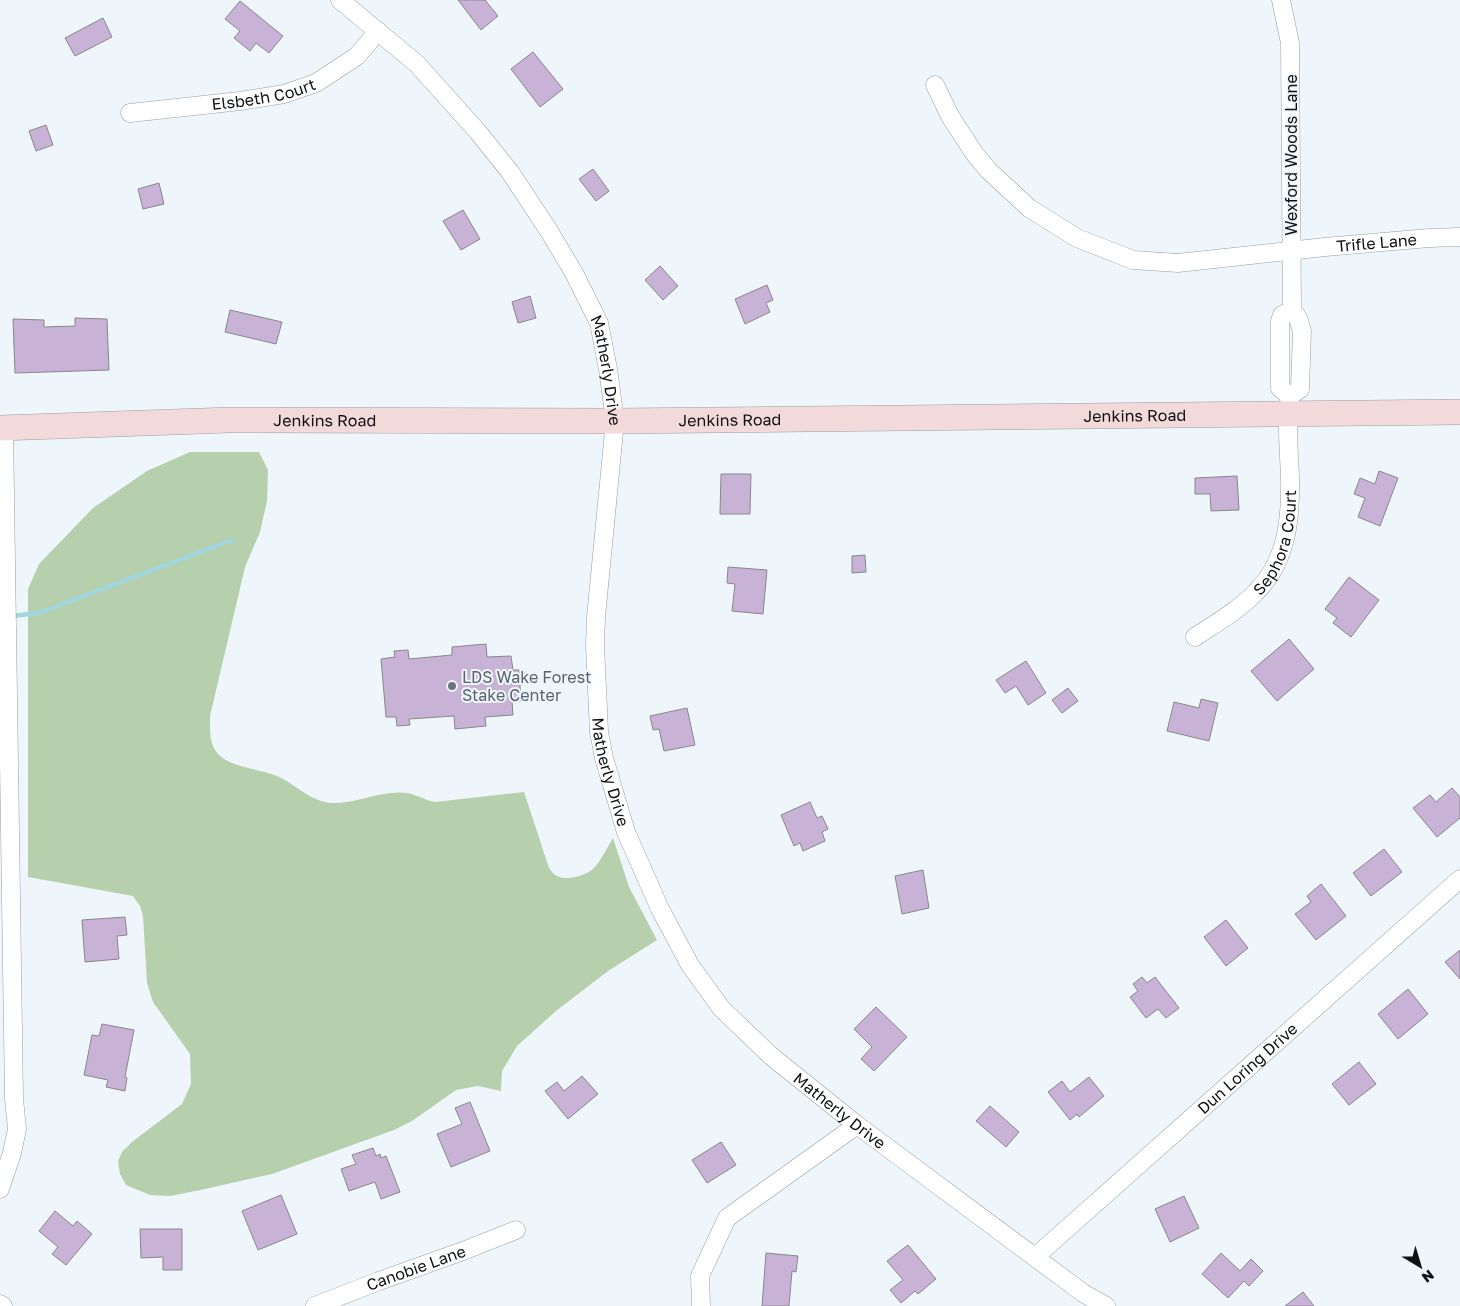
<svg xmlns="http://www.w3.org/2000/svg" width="1460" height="1306" font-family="'Golos Text',sans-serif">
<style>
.forest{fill:#b6cfac}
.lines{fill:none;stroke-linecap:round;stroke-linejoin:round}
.stream{stroke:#a2d6de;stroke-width:4.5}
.building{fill:#c8b3d6;stroke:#8a868c}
.street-casing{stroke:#979da1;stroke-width:19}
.secondary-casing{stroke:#979da1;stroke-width:26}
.street{stroke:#fff;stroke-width:18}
.secondary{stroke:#f3dada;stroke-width:25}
.worship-dot{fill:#6b7280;stroke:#eff6fb;stroke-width:2}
.labels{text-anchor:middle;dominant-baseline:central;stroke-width:4;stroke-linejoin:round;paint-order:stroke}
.street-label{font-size:16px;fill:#0f1113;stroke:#eff6fb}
.worship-label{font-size:16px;fill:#5b616d;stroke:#eff6fb;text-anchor:start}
</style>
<rect width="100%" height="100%" fill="#eff6fb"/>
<path class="forest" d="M190 452H259L268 470 267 501 260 532 245 567 210 716C210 727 209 740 215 750 226 768 259 768 277 776 296 784 309 801 331 803 351 804 371 795 391 793 400 792 409 792 417 796 424 798 428 801 435 802L524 792 548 865C549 867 550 870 552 872 561 883 583 877 593 869 601 861 607 848 613 838L629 887 657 940 608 971 556 1011 517 1046 502 1071 501 1091 478 1086 456 1090 412 1121 394 1130 272 1174 205 1189 170 1196 150 1195 126 1185 120 1174 118 1161 122 1152 132 1142 182 1104 191 1084 190 1054 153 1002 147 983 143 916 140 906 133 896 28 877V589L39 564 93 508 147 471Z"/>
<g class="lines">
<polyline class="stream" points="12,616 39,613 232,540"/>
</g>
<g class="building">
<polygon points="458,0 485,0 498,16 481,30"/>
<polygon points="240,1 283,36 269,53 256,43 250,51 234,38 240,31 225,19"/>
<polygon points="103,18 112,37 75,56 65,38"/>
<polygon points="533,52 563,89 540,107 511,69"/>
<polygon points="46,125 53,145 36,151 29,131"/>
<polygon points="593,169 609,191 596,201 579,179"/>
<polygon points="159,183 164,204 143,209 138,189"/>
<polygon points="463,210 480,239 461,250 443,221"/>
<polygon points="660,266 678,286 663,300 645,280"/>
<polygon points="767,285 773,300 766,303 770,312 745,324 735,299"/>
<polygon points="530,296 536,318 518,323 512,302"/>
<polygon points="230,310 282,322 276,344 225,332"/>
<polygon points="75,318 107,319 109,370 15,373 13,319 44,320 44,327 75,326"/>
<polygon points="1379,471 1398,478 1380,526 1358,517 1365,498 1354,494 1360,478 1375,484"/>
<polygon points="721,474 751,474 750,514 720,514"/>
<polygon points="1237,476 1239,510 1211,511 1210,494 1195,494 1195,478"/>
<polygon points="865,555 866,572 852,573 852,556"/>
<polygon points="728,567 767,570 763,614 732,611 735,584 727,583"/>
<polygon points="1349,577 1379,600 1351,637 1333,623 1337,618 1325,609"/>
<polygon points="1289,639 1314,669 1277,701 1251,671"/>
<polygon points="486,644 487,657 511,656 513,670 519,670 521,701 512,701 513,715 485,717 486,726 455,729 454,716 409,719 410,725 397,726 396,717 386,717 381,659 395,657 394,651 408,650 409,659 452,655 452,647"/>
<polygon points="1026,661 1046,693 1028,705 1016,686 1005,693 996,680"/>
<polygon points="1068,688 1078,701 1062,713 1052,700"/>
<polygon points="1201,699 1218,703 1209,741 1167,731 1174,702 1199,708"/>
<polygon points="687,708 695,745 664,751 659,729 653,730 650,716"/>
<polygon points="1452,788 1460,797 1460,818 1437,837 1413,808 1430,795 1436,802"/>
<polygon points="810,802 817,818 822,816 828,829 822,832 825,841 803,851 800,843 794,846 781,815"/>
<polygon points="1384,849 1402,872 1371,896 1353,873"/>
<polygon points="923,870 929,908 902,914 895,876"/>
<polygon points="1321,884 1346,916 1316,940 1295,914 1311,902 1307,896"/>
<polygon points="125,917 127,935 117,936 119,959 85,962 82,920"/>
<polygon points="1226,920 1248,948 1226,966 1204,937"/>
<polygon points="1460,950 1460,979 1445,962"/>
<polygon points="1142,977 1147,983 1155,977 1179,1008 1166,1018 1158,1009 1146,1018 1130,997 1138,991 1133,984"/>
<polygon points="1408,989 1428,1014 1398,1039 1378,1014"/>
<polygon points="876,1007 907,1037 874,1071 861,1059 872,1047 854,1029"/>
<polygon points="102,1024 134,1030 125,1077 127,1078 125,1091 106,1087 108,1080 84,1075 92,1035 99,1036"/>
<polygon points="1359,1062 1376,1084 1349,1105 1332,1084"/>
<polygon points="582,1076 598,1094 568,1119 545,1091 557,1082 564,1091"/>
<polygon points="1089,1077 1104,1096 1079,1117 1077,1114 1070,1120 1048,1092 1062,1081 1070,1092"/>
<polygon points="470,1102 490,1151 451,1167 437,1134 462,1124 455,1108"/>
<polygon points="990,1106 1019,1132 1006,1147 976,1121"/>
<polygon points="721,1142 736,1165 707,1183 692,1160"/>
<polygon points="373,1148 376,1156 380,1154 381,1158 386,1156 400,1192 381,1199 375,1182 349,1191 341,1169 356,1164 352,1155"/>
<polygon points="281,1195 297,1234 258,1250 242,1211"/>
<polygon points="1184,1196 1199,1228 1170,1242 1155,1209"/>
<polygon points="55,1211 73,1226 77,1221 92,1234 66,1265 52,1254 58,1247 39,1231"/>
<polygon points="140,1229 182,1229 182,1270 163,1270 163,1257 141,1258"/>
<polygon points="908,1245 936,1279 918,1294 915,1291 901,1303 890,1290 903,1280 887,1261"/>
<polygon points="766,1253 798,1256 796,1272 792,1271 789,1306 762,1306"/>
<polygon points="1221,1253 1240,1271 1251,1259 1263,1271 1249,1286 1244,1281 1228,1298 1202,1274"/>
<polygon points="1303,1292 1314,1306 1285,1306"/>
</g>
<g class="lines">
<g class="street-casing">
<g id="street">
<path id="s1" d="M340 0 417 64 478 132 510 172 549 231 574 273 599 323 608 369 615 421 596 617 595 645 599 732 604 758 626 832 660 909 690 965 721 1008 771 1056 857 1125 1083 1293 1106 1306"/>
<path id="s2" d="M935 85 950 116 974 153 988 170 1029 208 1077 238 1133 260 1178 263 1325 247 1429 238 1460 237"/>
<path id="s3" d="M130 113 240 101 284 94 316 83 357 56 378 31"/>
<polyline points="1290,396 1280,388 1280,321 1282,315 1292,310"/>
<path id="s4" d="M1195 637C1216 623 1239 610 1257 591 1287 561 1291 518 1290 477 1289 450 1286 423 1290 396L1300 389 1302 331 1298 318 1292 310 1290 43 1281 0"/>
<polyline points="0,1189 12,1153 17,1129 14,1099 4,428"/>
<path id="s5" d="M1035 1257 1460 879"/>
<polyline points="0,1304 3,1306"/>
<path id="s6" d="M315 1306 379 1281 463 1251 516 1230"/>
<polyline points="701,1306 700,1276 727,1218 857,1125"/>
</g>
</g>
<g class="secondary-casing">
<g id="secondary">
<path id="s7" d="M0 428 230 420 615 421 1460 412"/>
</g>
</g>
<use href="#street" class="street"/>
<use href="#secondary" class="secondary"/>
</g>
<circle class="worship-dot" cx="452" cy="686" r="5"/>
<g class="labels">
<g class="street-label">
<text stroke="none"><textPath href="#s3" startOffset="135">Elsbeth Court</textPath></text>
<text transform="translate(1291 155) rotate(-90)">Wexford Woods Lane</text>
<text stroke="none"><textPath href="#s2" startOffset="518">Trifle Lane</textPath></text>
<text stroke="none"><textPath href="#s1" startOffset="466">Matherly Drive</textPath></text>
<text stroke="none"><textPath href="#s7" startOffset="1135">Jenkins Road</textPath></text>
<text stroke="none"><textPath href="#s7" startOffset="325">Jenkins Road</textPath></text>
<text stroke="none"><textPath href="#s7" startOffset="730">Jenkins Road</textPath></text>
<text stroke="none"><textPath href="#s4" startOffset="131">Sephora Court</textPath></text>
<text stroke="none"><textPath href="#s1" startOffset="871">Matherly Drive</textPath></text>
<text stroke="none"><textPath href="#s5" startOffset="284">Dun Loring Drive</textPath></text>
<text stroke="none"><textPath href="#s1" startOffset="1291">Matherly Drive</textPath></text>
<text stroke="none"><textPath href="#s6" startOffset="108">Canobie Lane</textPath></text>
</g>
<g class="worship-label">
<text x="462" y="677">LDS Wake Forest<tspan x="462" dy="18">Stake Center</tspan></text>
</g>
</g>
<g transform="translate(1420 1266) rotate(142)" stroke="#eff6fb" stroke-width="4" paint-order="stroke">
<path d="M0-4L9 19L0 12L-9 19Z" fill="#0f1113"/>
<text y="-8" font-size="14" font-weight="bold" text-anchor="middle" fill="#0f1113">N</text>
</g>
</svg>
